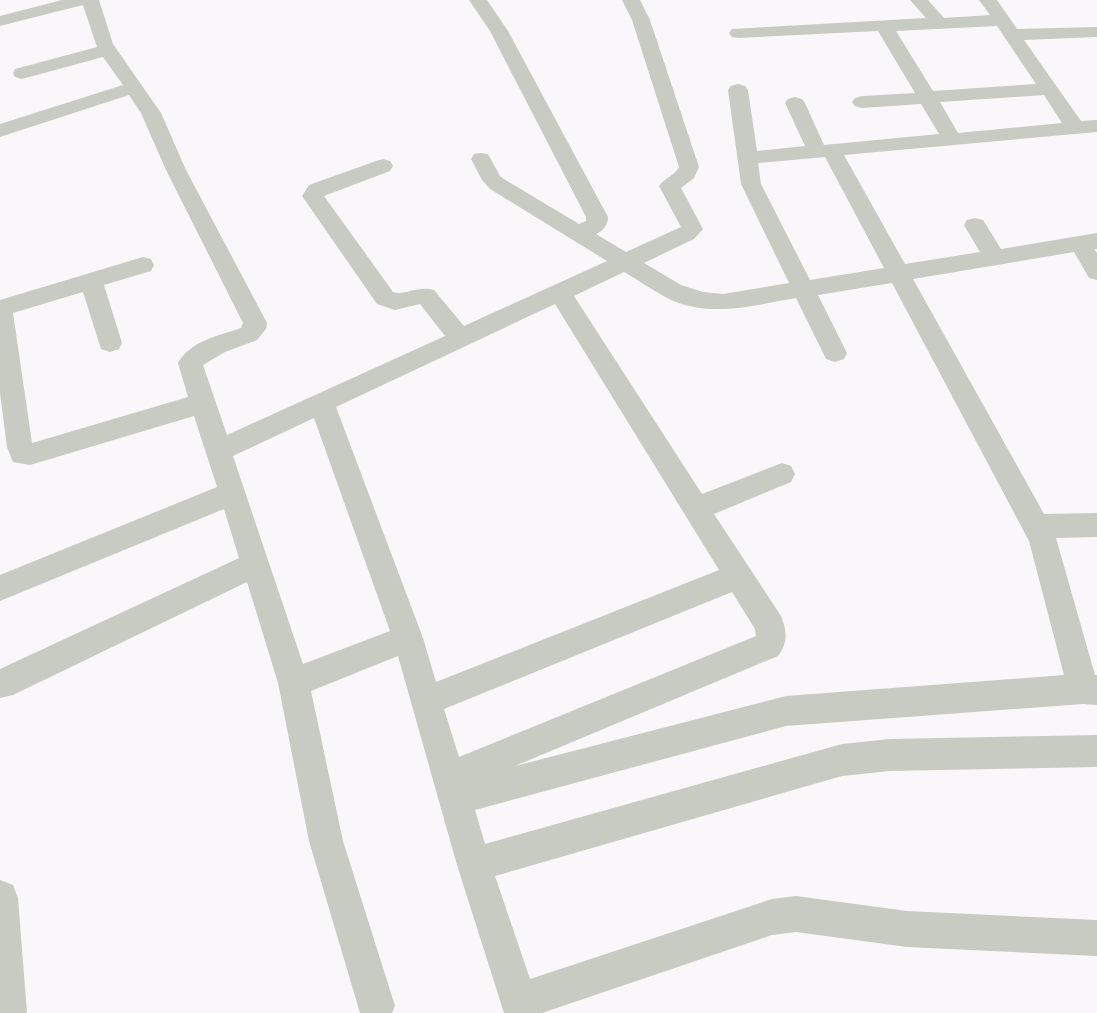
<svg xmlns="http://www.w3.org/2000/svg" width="1097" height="1013" font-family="'Alegreya Sans',sans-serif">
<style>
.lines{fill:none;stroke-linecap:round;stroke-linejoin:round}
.street{fill:#c8cbc2;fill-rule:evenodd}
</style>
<rect width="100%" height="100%" fill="#f9f7fa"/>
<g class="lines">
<g class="street">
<path d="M62 0H99L113 44 161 113 186 170 267 323 266 329 257 340 225 352 203 365 227 435 445 336 420 304 395 310 377 304 302 196 309 185 376 161 383 159 390 161 393 166 390 171 324 196 393 292C405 296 417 285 434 290L464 326 607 261 490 189 482 180 471 159 474 154 481 153 488 154 500 176 504 179 579 224 586 221V217L490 31 469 0H487L508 31 608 217C608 225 603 231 596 234L626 252 681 227 659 186C665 178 675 175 679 167L632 20 622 0H640L650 20 699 167 694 178 681 188 703 229 694 239 644 263 681 285 703 292 723 294 789 283 741 184 728 90 731 86 738 84 745 86 748 90 757 151 805 146 785 103 788 99 795 97 802 99 805 103 824 145 939 134 921 104 862 108 855 106 852 102 855 98 862 96 915 93 878 31 738 38 732 37 729 33 732 29 926 18 910 0H928L944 18 990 15 979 0H997L1017 29 1097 27V37L1024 40 1081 121 1097 120V132L844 155 905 264 980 252 964 225 967 220 975 218 983 220 1001 249 1097 233V249H1094L1097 253V280L1089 278 1074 252 913 279 1044 514 1097 513V537L1056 538 1095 675H1097V705L1083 704 786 726 475 810 485 844 842 744 890 739 1097 735V767L890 771 842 776 495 876 530 979 772 899 796 896 907 911 1097 920V956L907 947 796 932 772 935 542 1013H504L457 865 398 656 311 691 343 841 395 1006 392 1013H360L309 841 278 683 247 582 13 695 0 698V669L239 558 224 509 0 601V575L217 487 194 416 30 465 13 462 7 447 0 393V300L143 257 151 259 154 265 151 271 104 285 122 343 119 349 110 352 101 349 83 292 13 313 32 443 188 397 178 363C190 341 218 336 241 328L243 323 166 170 141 113 129 95 0 137V124L123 85 103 57 22 79 15 77 13 73 15 69 97 47 83 5 0 26V16ZM997 26 1036 84 933 91 896 31ZM1044 95 1062 123 958 133 940 102ZM825 157 884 268 810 280 761 184 758 163ZM624 272C640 281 655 292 671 300 712 318 754 305 796 298L826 359 835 362 844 359 847 353 818 295 892 283 1029 541 1064 675 786 696 515 766 778 656C788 643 787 631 781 616L714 514 791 482 795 474 791 466 782 463 702 494 574 296ZM555 304 719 570 436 682 423 638 336 407ZM314 418 390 631 303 664 233 456ZM732 592 755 629 756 636 459 757 444 709Z"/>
<polygon points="0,880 13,885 18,898 27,1013 0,1013"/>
</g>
</g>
</svg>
